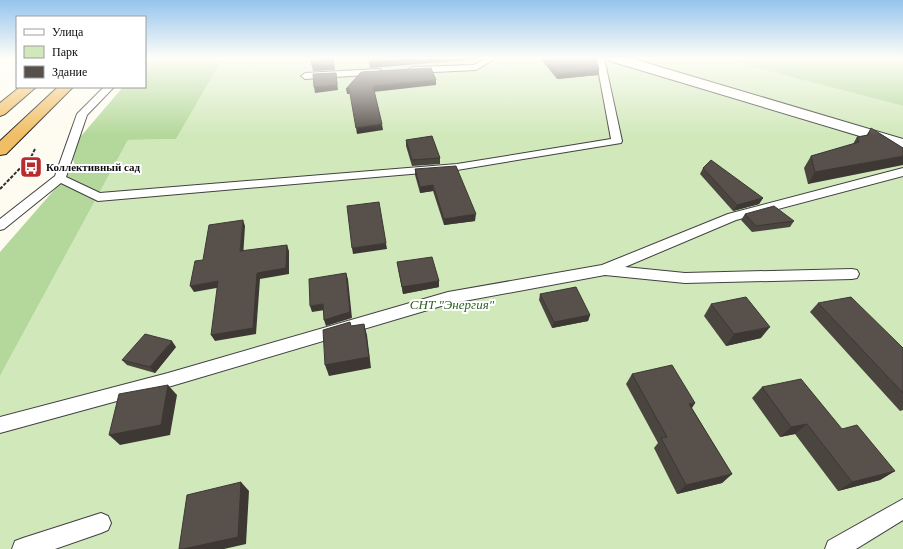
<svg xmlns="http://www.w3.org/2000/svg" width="903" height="549" font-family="Georgia,serif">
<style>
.green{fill:#d1e8bb}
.forest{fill:#b4d89b}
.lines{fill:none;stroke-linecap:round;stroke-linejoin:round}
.service-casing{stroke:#414141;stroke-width:2}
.minor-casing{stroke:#414141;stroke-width:2}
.trunk-casing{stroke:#1f1f1f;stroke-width:2}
.path{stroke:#303030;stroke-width:2;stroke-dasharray:3.5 1.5;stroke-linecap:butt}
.service{fill:#fff;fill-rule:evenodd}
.minor{fill:#fff;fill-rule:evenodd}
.trunk{fill:#f0be65;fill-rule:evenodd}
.wall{fill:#4b4540}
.shaded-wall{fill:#3d3834}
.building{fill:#57504b;stroke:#3d3834}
.labels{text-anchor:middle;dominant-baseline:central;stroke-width:4;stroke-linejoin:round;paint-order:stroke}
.far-poi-label{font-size:11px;font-weight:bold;fill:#0e0e0e;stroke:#fff;text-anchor:start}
.park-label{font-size:13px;font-style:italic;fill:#2c6421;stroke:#fff}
</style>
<rect width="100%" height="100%" fill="#fefcf0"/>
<polygon class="green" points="223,58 735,58 746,65 903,106 903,549 0,549 0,376 128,140 176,139"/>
<g class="forest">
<polygon points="148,58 223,58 176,139 128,140 0,376 0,252 75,166 70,149 123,87 145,87 145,62"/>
<polygon points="735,58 903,58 903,106 746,65"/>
</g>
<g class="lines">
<g class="service-casing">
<g id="service">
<polygon points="486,58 496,58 476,70 412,73 408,70 412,67 474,65"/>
<polygon points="596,58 604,58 622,141 621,143 457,170 98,201 61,183 4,229 0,230 0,219 55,176 77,114 104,87 114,87 87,115 66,177 100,193 457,164 611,139"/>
<polygon points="378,69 381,70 381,74 305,79 301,76 305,73"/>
<polygon points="903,168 903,176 736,220 625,267 685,273 852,269 857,270 859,274 857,278 852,279 685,283 605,275 448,304 168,387 0,433 0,417 168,373 448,292 602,265 728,214"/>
<polygon points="903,499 903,520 856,549 825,549 828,541"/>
<polygon points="101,513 108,516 111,523 108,530 101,533 55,549 12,549 15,541 23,538"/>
</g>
</g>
<g class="minor-casing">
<polygon id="minor" points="609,58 630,58 903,139 903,149 610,61"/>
</g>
<g class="trunk-casing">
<g id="trunk">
<polygon points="20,87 36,87 5,114 0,116 0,103"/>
<polygon points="58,87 73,87 6,154 0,155 0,141"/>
</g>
</g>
<polyline class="path" points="0,189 31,157 35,149"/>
<use href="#service" class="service"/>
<use href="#minor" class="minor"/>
<use href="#trunk" class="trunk"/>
</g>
<g class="wall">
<polygon points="333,58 335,70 313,71 312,66"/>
<polygon points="373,58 484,58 481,59 370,68 369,63"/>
<polygon points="540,58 596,58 599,70 598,75 557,79"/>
<polygon points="871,128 903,148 808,184 804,168 811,156 853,144 857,137 866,136"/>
<polygon points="406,140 440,158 440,164 412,166 406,146"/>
<polygon points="703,168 763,198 759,204 733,211 700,174"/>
<polygon points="415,169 475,221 444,225 433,191 420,193 415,175"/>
<polygon points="745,214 794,221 790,227 752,232 741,220"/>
<polygon points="397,262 439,281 439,287 403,294"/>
<polygon points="540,294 590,315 588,321 552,328 539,300"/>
<polygon points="818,303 903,348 903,410 900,411 810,312"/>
<polygon points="711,304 761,338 726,346 704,316"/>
<polygon points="176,347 155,373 127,365 122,360"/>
<polygon points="632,374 695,403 692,408 732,474 722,483 677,494 654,448 658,443 626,384"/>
<polygon points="762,387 842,429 895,471 880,480 838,491 795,434 780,437 752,398"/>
</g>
<g class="shaded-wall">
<polygon points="599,70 598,75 557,79 558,74"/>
<polygon points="336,73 338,90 315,93 314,87"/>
<polygon points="436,80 436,85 373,92 373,86"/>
<polygon points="349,88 350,94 347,94 346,89"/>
<polygon points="382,124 383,130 357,134 356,128"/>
<polygon points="903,156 903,165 808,184 815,172"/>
<polygon points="433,185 433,191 420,193 420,187"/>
<polygon points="763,198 759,204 733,211 737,205"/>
<polygon points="476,214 475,221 444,225 444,219"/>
<polygon points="243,220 245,226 243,258 240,251"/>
<polygon points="386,243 387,249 353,254 352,248"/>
<polygon points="287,245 289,251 289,274 260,279 256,334 215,341 211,335 257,273"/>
<polygon points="346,273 348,279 352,318 326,326 324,320"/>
<polygon points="218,281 222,287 194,292 190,286"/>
<polygon points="439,281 439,287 403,294 402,287"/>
<polygon points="323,304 325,310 312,312 310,306"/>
<polygon points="590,315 588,321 552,328 554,322"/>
<polygon points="364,324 367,335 371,368 329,376 325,365"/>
<polygon points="770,327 761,338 726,346 734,334"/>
<polygon points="172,341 176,347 155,373 150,367"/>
<polygon points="168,385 177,395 170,435 120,445 109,435"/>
<polygon points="695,403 688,413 689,404"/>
<polygon points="807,424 795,434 780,437 791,427"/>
<polygon points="895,471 880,480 838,491 852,482"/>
<polygon points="732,474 722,483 677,494 686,485"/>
<polygon points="241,482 249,491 246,544 224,549 183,549"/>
</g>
<g class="building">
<polygon points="311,58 333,58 334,65 312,66"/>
<polygon points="373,58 427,58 369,63"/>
<polygon points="545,58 596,58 599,70 558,74"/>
<polygon points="431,68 436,80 373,86 382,124 356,128 349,88 346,89 361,72"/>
<polygon points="336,73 337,85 314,87 313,74"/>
<polygon points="871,128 903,148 903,156 815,172 811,156 859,142 857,137 868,135"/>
<polygon points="432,136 440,158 412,160 406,140"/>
<polygon points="711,160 763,198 737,205 703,168"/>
<polygon points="456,166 476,214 444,219 433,185 420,187 415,169"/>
<polygon points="379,202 386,243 352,248 347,206"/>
<polygon points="774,206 794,221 756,226 745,214"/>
<polygon points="243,220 240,251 287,245 286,268 257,273 253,328 211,335 218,281 190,286 195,261 203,260 209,225"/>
<polygon points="432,257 439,281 402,287 397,262"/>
<polygon points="346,273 350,312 324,320 323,304 310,306 309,279"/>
<polygon points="576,287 590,315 554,322 540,294"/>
<polygon points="746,297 770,327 734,334 711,304"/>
<polygon points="851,297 903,348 903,393 818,303"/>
<polygon points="350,322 351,326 364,324 369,357 325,365 323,330"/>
<polygon points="145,334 172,341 150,367 122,360"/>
<polygon points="672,365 695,403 689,404 732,474 686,485 661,438 667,437 632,374"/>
<polygon points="801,379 842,429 857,425 895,471 852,482 807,424 791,427 762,387"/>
<polygon points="168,385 161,425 109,435 119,394"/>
<polygon points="241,482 238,537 183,549 179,549 187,495"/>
</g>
<linearGradient id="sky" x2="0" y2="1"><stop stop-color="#94c4ed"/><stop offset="0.43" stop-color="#fffef8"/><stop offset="1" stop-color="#fffef8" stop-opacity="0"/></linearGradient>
<rect width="903" height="135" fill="url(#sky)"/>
<defs>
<g id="bus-square" transform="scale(1.15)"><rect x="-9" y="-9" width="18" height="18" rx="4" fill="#b92b2d" stroke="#fff"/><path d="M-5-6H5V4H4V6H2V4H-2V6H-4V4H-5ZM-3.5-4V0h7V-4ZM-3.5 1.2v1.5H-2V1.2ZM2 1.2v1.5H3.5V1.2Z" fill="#fff"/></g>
</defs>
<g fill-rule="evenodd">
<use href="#bus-square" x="31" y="167"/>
</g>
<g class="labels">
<g class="far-poi-label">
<text x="46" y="167">Коллективный сад</text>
</g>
<g class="park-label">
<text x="452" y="304">СНТ "Энергия"</text>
</g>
</g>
<rect x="16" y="16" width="130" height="72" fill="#ffffff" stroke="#9f9f9f"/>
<rect x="24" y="29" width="20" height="6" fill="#ffffff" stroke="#9f9f9f"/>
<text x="52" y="36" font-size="12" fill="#0e0e0e">Улица</text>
<rect x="24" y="46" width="20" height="12" fill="#d1e8bb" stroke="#9f9f9f"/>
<text x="52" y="56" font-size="12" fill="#0e0e0e">Парк</text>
<rect x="24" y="66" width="20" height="12" fill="#57504b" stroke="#9f9f9f"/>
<text x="52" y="76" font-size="12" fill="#0e0e0e">Здание</text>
</svg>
